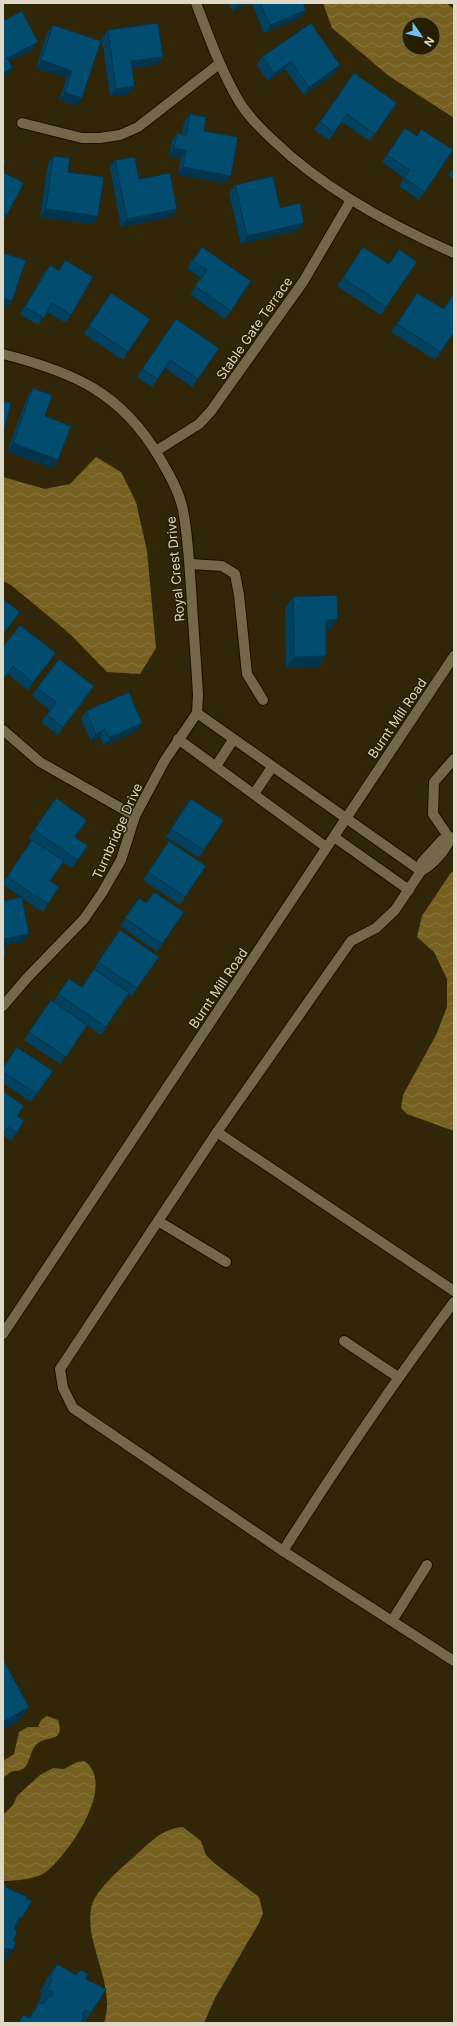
<svg xmlns="http://www.w3.org/2000/svg" width="457" height="2026" font-family="Inter,sans-serif">
<style>
.water{fill:url(#water-waves);fill-rule:evenodd}
.lines{fill:none;stroke-linecap:round;stroke-linejoin:round}
.minor-casing{stroke:#171000;stroke-width:12}
.minor{stroke:#746849;stroke-width:10}
.wall{fill:#02415f}
.shaded-wall{fill:#01354e}
.building{fill:#024c6f;stroke:#01354e}
.labels{text-anchor:middle;dominant-baseline:central;stroke-width:3;stroke-linejoin:round;paint-order:stroke}
.street-label{font-size:13px;fill:#dfd9c7;stroke:#271d00}
</style>
<defs>
<pattern id="water-waves" width="16" height="10" patternUnits="userSpaceOnUse"><rect width="16" height="10" fill="#766121"/><path d="M0 5q4-4 8 0t8 0" fill="none" stroke="#897740"/></pattern>
</defs>
<rect width="100%" height="100%" fill="#312708"/>
<g class="water">
<path d="M323 3H446L454 9V118L389 76 332 28ZM409 24H433V48H409Z"/>
<polygon points="96,457 121,472 136,502 147,551 156,648 140,674 107,672 70,634 11,585 3,581 3,477 45,489 70,484"/>
<polygon points="454,871 454,1131 407,1114 401,1108 403,1095 436,1035 447,1007 447,979 434,952 417,937 422,916 450,874"/>
<path d="M47 1716 58 1720C65 1743 49 1735 38 1743 30 1749 31 1760 25 1767 21 1772 15 1770 11 1772 8 1774 5 1776 3 1778V1761L14 1754 19 1732 28 1727H38L41 1720Z"/>
<path d="M84 1761C118 1784 69 1853 47 1871 38 1879 15 1881 3 1881V1815L13 1805 17 1796 40 1775 53 1768 64 1769 77 1762Z"/>
<path d="M183 1827 201 1841 206 1855 214 1863 259 1897 263 1913 259 1923 215 1998 204 2023H104C109 2008 107 1996 104 1981 99 1958 87 1933 91 1909 93 1892 121 1868 135 1856 149 1843 163 1828 183 1827Z"/>
</g>
<g class="lines">
<g class="minor-casing">
<g id="minor">
<path d="M196 3C209 37 221 71 240 103 249 117 262 130 274 141 325 190 390 225 454 253"/>
<polyline points="22,123 82,138 100,138 120,135 138,127 219,64"/>
<path d="M3 354C73 372 121 392 159 457 169 474 179 491 183 510 188 536 189 562 191 588 193 624 196 659 198 695L197 713"/>
<polyline points="156,451 199,424 211,411 303,282 351,200"/>
<polyline points="190,564 222,566 235,574 239,595 247,674 263,700"/>
<polyline points="197,713 421,871"/>
<polyline points="3,730 40,762 135,816"/>
<polyline points="178,739 326,847"/>
<polyline points="216,766 233,740"/>
<polyline points="254,794 272,767"/>
<polyline points="334,837 409,890"/>
<polyline points="454,837 442,840 422,862 421,871 395,910 376,928 351,941 217,1132 60,1369 63,1388 73,1408 283,1551 454,1661"/>
<polyline points="450,839 433,814 434,782 454,759"/>
<path d="M421 871C433 865 445 851 450 839"/>
<polyline points="3,1006 27,978 84,919 102,893 121,860 135,816 165,760 197,713"/>
<polyline points="217,1132 454,1291"/>
<polyline points="158,1221 226,1262"/>
<polyline points="3,1334 454,656"/>
<polyline points="344,1341 398,1377"/>
<path d="M283 1551C337 1466 393 1383 454 1302"/>
<polyline points="392,1621 427,1565"/>
</g>
</g>
<use href="#minor" class="minor"/>
</g>
<g class="wall">
<polygon points="229,3 303,3 306,10 301,18 264,33 252,3 232,11"/>
<polygon points="311,23 335,73 304,95 285,69 268,81 257,65 262,57"/>
<polygon points="53,25 101,41 77,106 59,100 67,78 36,68 47,33"/>
<polygon points="108,30 157,65 132,68 129,94 110,96 102,38"/>
<polygon points="354,73 397,103 370,141 342,122 329,140 314,130"/>
<polygon points="190,114 204,131 225,183 178,175 181,158 169,156 172,141 177,133 182,134 184,122"/>
<polygon points="405,128 416,136 453,150 419,200 399,186 404,178 382,162"/>
<polygon points="53,156 68,172 93,224 40,217 48,164"/>
<polygon points="115,160 177,209 171,217 121,227 110,168"/>
<polygon points="454,167 454,179 448,175"/>
<polygon points="3,172 7,215 3,221"/>
<polygon points="235,185 280,208 299,230 241,244 229,193"/>
<polygon points="202,247 251,281 225,319 190,294 201,278 187,268"/>
<polygon points="363,247 389,264 417,262 381,315 337,286"/>
<polygon points="65,260 71,315 66,323 47,312 38,325 20,314 44,273 50,265 58,270"/>
<polygon points="111,293 150,319 123,360 84,334"/>
<polygon points="417,293 443,309 454,293 441,352 435,360 391,332"/>
<polygon points="176,319 219,348 192,387 165,368 152,387 137,377"/>
<polygon points="33,388 45,416 53,468 7,451 28,396"/>
<polygon points="293,597 330,630 326,631 319,667 286,668 285,608"/>
<polygon points="3,647 50,661 28,690 8,674 3,680"/>
<polygon points="37,688 89,694 58,735 41,722 50,710 32,696"/>
<polygon points="86,711 142,723 137,731 104,746 100,737 91,741 81,719"/>
<polygon points="56,798 75,837 88,846 72,868 63,862 50,881 59,887 43,912 22,898 29,934 23,942 4,945 3,957 3,901 21,897 3,885 3,882 32,840 29,838"/>
<polygon points="185,806 204,850 199,858 166,837"/>
<polygon points="169,841 206,866 180,905 143,880"/>
<polygon points="139,898 146,903 184,912 157,952 120,926"/>
<polygon points="120,930 159,957 132,996 129,994 101,1035 87,1025 60,1064 24,1040 51,1000 53,1002 69,979 82,987"/>
<polygon points="3,1068 53,1071 31,1102 3,1083"/>
<polygon points="3,1091 17,1116 24,1121 11,1141 3,1135"/>
<polygon points="57,1964 76,1975 86,1979 91,2013 84,2023 18,2023 23,2015 29,2017 38,2004 37,2004 42,1994 40,1992 47,1978"/>
</g>
<g class="shaded-wall">
<polygon points="239,3 252,3 232,11 237,4"/>
<polygon points="306,10 301,18 264,33 270,25"/>
<polygon points="38,42 32,50 3,65 7,58"/>
<polygon points="163,57 157,65 126,69 131,61"/>
<polygon points="41,60 72,71 67,78 36,68"/>
<polygon points="291,61 285,69 268,81 274,73"/>
<polygon points="340,65 335,73 304,95 309,87"/>
<polygon points="13,68 7,76 3,78 3,73"/>
<polygon points="135,86 129,94 110,96 116,89"/>
<polygon points="65,93 82,98 77,106 59,100"/>
<polygon points="174,148 186,150 181,158 169,156"/>
<polygon points="183,167 231,176 225,183 178,175"/>
<polygon points="46,209 98,216 93,224 40,217"/>
<polygon points="177,209 171,217 121,227 127,219"/>
<polygon points="304,223 299,230 241,244 247,236"/>
<polygon points="3,298 12,301 6,309 3,308"/>
<polygon points="13,443 58,460 53,468 7,451"/>
<polygon points="338,619 330,630 318,631 326,620"/>
<polygon points="56,653 50,661 28,690 33,682"/>
<polygon points="326,656 319,667 286,668 294,657"/>
<polygon points="142,723 137,731 104,746 109,738"/>
<polygon points="105,729 100,737 91,741 96,734"/>
<polygon points="29,934 23,942 3,945 3,939"/>
<polygon points="29,1707 19,1721 3,1730 3,1722"/>
<polygon points="19,1917 22,1918 12,1932"/>
<polygon points="6,1948 13,1950 3,1964 3,1953"/>
</g>
<g class="building">
<polygon points="260,3 303,3 306,10 270,25"/>
<polygon points="22,11 38,42 7,58 13,68 3,73 3,17 5,20"/>
<polygon points="158,23 163,57 131,61 135,86 116,89 108,30"/>
<polygon points="311,23 340,65 309,87 291,61 274,73 262,57"/>
<polygon points="53,25 101,41 82,98 65,93 72,71 41,60"/>
<polygon points="354,73 397,103 375,134 347,114 334,133 320,122"/>
<polygon points="190,114 206,117 204,131 238,137 231,176 183,167 186,150 174,148 177,133 186,135"/>
<polygon points="405,128 417,136 421,129 453,150 425,192 404,178 410,170 387,155"/>
<polygon points="53,156 70,158 68,172 104,177 98,216 46,209"/>
<polygon points="135,157 139,179 170,173 177,209 127,219 115,160"/>
<polygon points="3,160 6,161 3,166"/>
<polygon points="3,172 24,183 7,215 3,213"/>
<polygon points="273,176 280,208 300,203 304,223 247,236 235,185"/>
<polygon points="202,247 251,281 231,311 195,286 207,270 193,261"/>
<polygon points="363,247 389,264 399,249 417,262 386,307 343,278"/>
<polygon points="3,253 26,260 12,301 3,298"/>
<polygon points="65,260 93,277 71,315 52,303 44,318 25,307 50,265 59,271"/>
<polygon points="111,293 150,319 128,352 89,326"/>
<polygon points="417,293 444,309 454,293 454,332 441,352 397,324"/>
<polygon points="176,319 219,348 198,379 170,360 158,379 142,369"/>
<polygon points="33,388 52,395 45,416 71,426 58,460 13,443"/>
<polygon points="3,401 11,403 3,434"/>
<polygon points="337,595 338,619 326,620 326,656 294,657 293,597"/>
<polygon points="3,599 20,612 3,634"/>
<polygon points="20,625 56,653 33,682 13,666 5,677 3,675 3,647"/>
<polygon points="59,659 94,686 63,727 47,715 56,702 37,688"/>
<polygon points="129,692 142,723 109,738 105,729 96,734 86,711"/>
<polygon points="56,798 87,820 75,837 88,846 78,860 34,830"/>
<polygon points="191,799 224,820 204,850 171,829"/>
<polygon points="32,840 64,861 50,881 59,887 48,904 7,877"/>
<polygon points="169,841 206,866 185,897 148,872"/>
<polygon points="154,892 184,912 162,944 125,918 139,898 146,903"/>
<polygon points="22,897 29,934 3,939 3,901"/>
<polygon points="120,930 159,957 137,988 98,962"/>
<polygon points="3,940 6,954 3,954"/>
<polygon points="94,969 129,993 106,1027 58,994 69,979 82,987"/>
<polygon points="51,1000 87,1025 66,1057 29,1032"/>
<polygon points="17,1047 53,1071 37,1094 3,1072 3,1068"/>
<polygon points="3,1091 24,1106 17,1116 24,1121 17,1133 8,1127 3,1134"/>
<polygon points="3,1659 29,1707 3,1722"/>
<polygon points="3,1883 6,1884 5,1887 26,1896 27,1899 32,1901 22,1918 19,1917 14,1929 17,1932 13,1941 16,1942 13,1950 6,1948 5,1950 3,1949"/>
<polygon points="57,1964 76,1975 81,1970 88,1974 86,1979 106,1989 91,2013 85,2010 82,2014 84,2016 81,2023 21,2023 19,2022 23,2015 30,2018 39,2002 44,2004 48,1997 51,1997 53,1992 47,1990 52,1980 50,1978"/>
</g>
<g class="labels">
<g class="street-label">
<text transform="translate(254 328) rotate(-55)">Stable Gate Terrace</text>
<text transform="translate(175 569) rotate(-95)">Royal Crest Drive</text>
<text transform="translate(397 718) rotate(-56)">Burnt Mill Road</text>
<text transform="translate(117 831) rotate(-66)">Turnbridge Drive</text>
<text transform="translate(218 988) rotate(-56)">Burnt Mill Road</text>
</g>
</g>
<rect width="457" height="2026" fill="none" stroke="#dfd9c7" stroke-width="8"/>
<g transform="translate(421 36) rotate(124)"><circle r="19" fill="#271d00" stroke="#716850"/>
<path d="M0-3L7 15L0 10L-7 15Z" fill="#70c2f4"/>
<text y="-6" font-size="11" font-weight="bold" text-anchor="middle" fill="#dfd9c7">N</text>
</g>
</svg>
